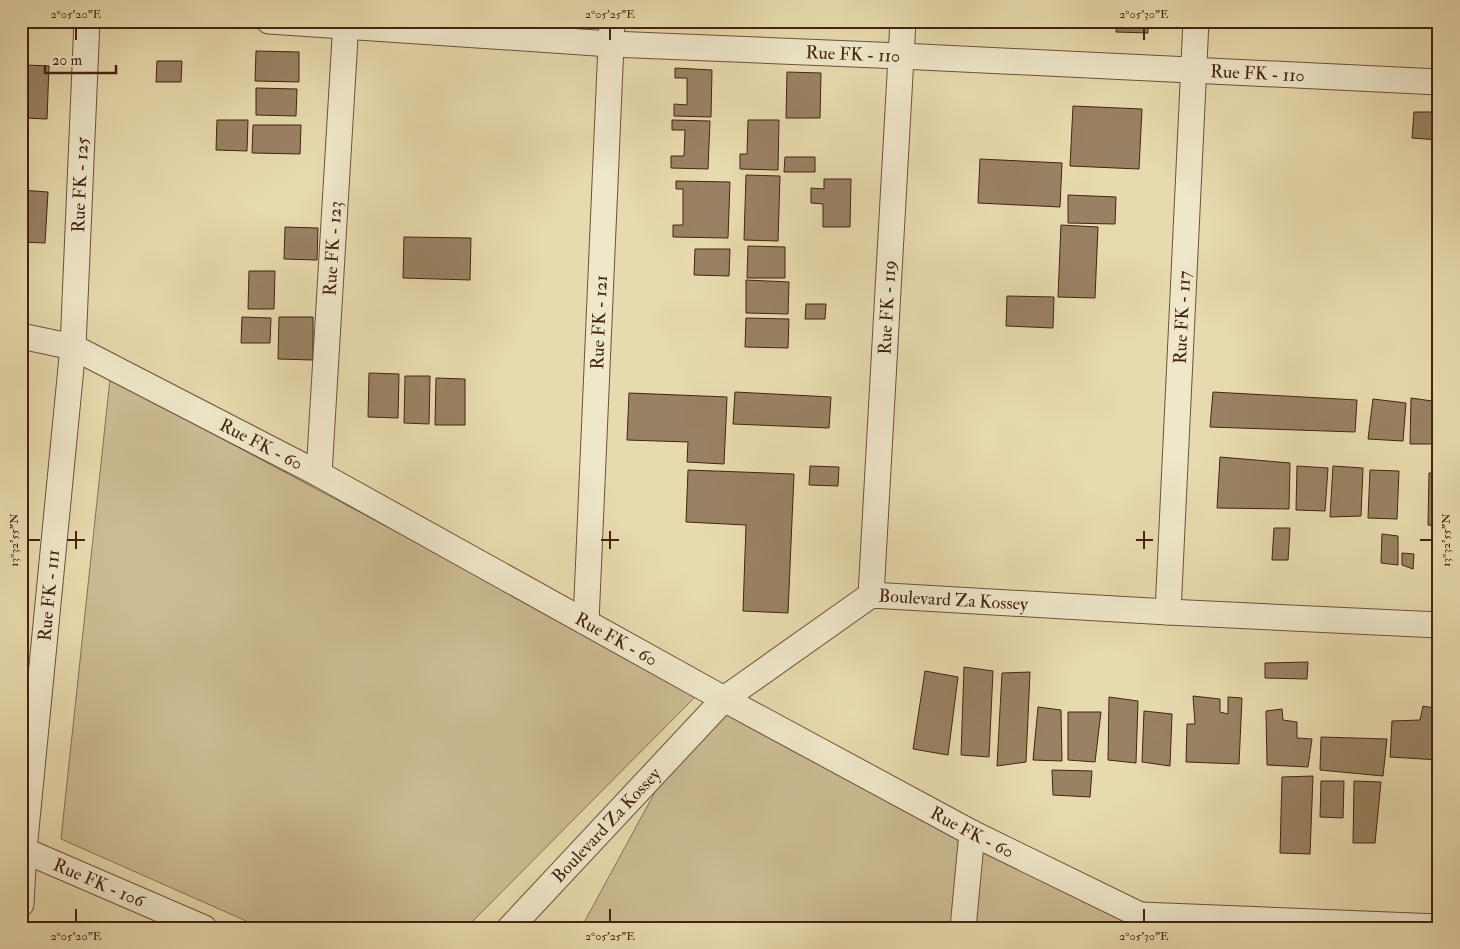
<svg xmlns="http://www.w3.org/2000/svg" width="1460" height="949" font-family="'IM FELL Double Pica',serif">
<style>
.green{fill:#cbbb93;stroke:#886f52}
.building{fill:#998263;stroke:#452311}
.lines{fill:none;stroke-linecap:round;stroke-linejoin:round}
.street-casing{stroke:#6e5138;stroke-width:27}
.street{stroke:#efe7ca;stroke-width:25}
.ticks{fill:none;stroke:#452311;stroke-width:2}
.labels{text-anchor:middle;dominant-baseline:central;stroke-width:4.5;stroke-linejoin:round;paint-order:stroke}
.street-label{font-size:18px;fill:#452311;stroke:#efe7ca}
.neatline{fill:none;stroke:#452311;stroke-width:2}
.ticks-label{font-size:12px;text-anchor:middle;fill:#452311}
</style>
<rect width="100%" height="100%" fill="#e7daae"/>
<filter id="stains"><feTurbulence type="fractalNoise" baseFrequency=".004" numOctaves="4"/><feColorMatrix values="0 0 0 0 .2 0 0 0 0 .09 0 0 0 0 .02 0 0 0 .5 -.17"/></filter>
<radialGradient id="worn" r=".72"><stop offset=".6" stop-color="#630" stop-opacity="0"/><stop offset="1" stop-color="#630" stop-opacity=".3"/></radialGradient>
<g class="green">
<polygon points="110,379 699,693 466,928 262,928 61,839"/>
<polygon points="736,709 1148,928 581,928 685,737"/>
</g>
<g class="building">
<polygon points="1117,21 1148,21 1148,33 1116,32"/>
<polygon points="1411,21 1439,21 1439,25 1411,24"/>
<polygon points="256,51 299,52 299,82 255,81"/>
<polygon points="157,61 182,61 181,82 156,82"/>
<polygon points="27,65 49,66 47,119 25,118"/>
<polygon points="675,68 712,70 711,117 674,116 674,104 687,105 687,78 675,78"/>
<polygon points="787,72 821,73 820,118 786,118"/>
<polygon points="256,88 297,89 296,116 256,115"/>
<polygon points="1073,106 1142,109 1139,169 1070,166"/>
<polygon points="1414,112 1439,112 1439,140 1412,138"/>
<polygon points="217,120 248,120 247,151 216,150"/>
<polygon points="672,120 710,121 708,169 671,168 671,156 684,156 685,130 672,130"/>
<polygon points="748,120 779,120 778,170 740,169 740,154 747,154"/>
<polygon points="253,125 301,125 300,154 252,153"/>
<polygon points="785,157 815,157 815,172 784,172"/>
<polygon points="980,159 1062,163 1060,207 978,203"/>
<polygon points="746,175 780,176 778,241 744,240"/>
<polygon points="824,179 851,179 850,227 823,227 823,204 811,203 811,188 824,189"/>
<polygon points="676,181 730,182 728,238 673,237 673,225 683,225 683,189 676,189"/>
<polygon points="21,190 48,192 45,243 21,242"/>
<polygon points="1068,195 1116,197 1115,224 1068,223"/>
<polygon points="1061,225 1098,227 1095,298 1058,297"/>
<polygon points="285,227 318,228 317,260 284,259"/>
<polygon points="404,237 471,238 470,280 403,278"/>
<polygon points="748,246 785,247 785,278 747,278"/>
<polygon points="695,249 730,249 729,276 694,275"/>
<polygon points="249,271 275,271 274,309 248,309"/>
<polygon points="746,280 789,282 788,314 746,313"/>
<polygon points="1007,296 1054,297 1053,328 1006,326"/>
<polygon points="806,304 826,304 825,319 805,319"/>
<polygon points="242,317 271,318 270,343 241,343"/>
<polygon points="279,317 313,317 313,360 278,359"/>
<polygon points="746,318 789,319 788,348 745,347"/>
<polygon points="369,373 399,374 398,418 368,417"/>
<polygon points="405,376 430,376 429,424 404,423"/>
<polygon points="436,378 465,379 465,425 435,425"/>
<polygon points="735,392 831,397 829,428 733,424"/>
<polygon points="1213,392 1357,400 1355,432 1210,427"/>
<polygon points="629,393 727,397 724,464 687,462 688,442 627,440"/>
<polygon points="1411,398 1439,402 1439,444 1410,444"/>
<polygon points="1373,399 1406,403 1403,441 1368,439"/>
<polygon points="1220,457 1290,463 1289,509 1217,508"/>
<polygon points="810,466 839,467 838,486 809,485"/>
<polygon points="1297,466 1328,468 1325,511 1296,510"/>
<polygon points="1333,466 1363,468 1361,516 1330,517"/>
<polygon points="688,470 794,474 788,613 743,611 746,525 686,522"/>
<polygon points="1370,470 1399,471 1397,519 1368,518"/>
<polygon points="1429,473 1439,473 1439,526 1428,525"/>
<polygon points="1274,528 1290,528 1288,560 1272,560"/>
<polygon points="1382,534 1398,536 1398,565 1381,563"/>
<polygon points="1402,553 1414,554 1413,569 1402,565"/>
<polygon points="1308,662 1307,679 1265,678 1265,663"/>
<polygon points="964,667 993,671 989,757 961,755"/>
<polygon points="925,671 958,677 948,755 913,749"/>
<polygon points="1030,672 1026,762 997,766 1002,673"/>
<polygon points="1193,696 1220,699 1220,712 1228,714 1228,697 1242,698 1239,764 1186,762 1187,724 1195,724"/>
<polygon points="1109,697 1138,701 1136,763 1108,760"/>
<polygon points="1423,706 1439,709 1439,760 1390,757 1392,721 1420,720"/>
<polygon points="1038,707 1061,710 1062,761 1033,760"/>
<polygon points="1282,709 1283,720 1297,722 1297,738 1312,739 1308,767 1267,765 1266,711"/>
<polygon points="1144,711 1172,714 1170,766 1142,762"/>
<polygon points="1068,712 1101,712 1095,762 1068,760"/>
<polygon points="1321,737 1387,739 1383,776 1320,770"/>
<polygon points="1052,770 1092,771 1090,797 1053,795"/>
<polygon points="1313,776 1310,854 1280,853 1282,777"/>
<polygon points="1321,781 1344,781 1343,818 1320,817"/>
<polygon points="1354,781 1381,782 1375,843 1353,843"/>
</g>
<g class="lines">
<g class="street-casing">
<g id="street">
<path id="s1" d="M269 21 611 44 901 56 1439 82"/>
<path id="s2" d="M21 336 73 347 319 474 724 699 972 833 1140 915 1163 928"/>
<path id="s3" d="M319 474 346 21"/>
<path id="s4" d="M871 595 903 21"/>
<path id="s5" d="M1168 612 1196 21"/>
<path id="s6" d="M586 622 612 21"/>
<path id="s7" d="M21 849 204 928"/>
<path id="s8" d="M21 904 24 850 73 347 87 21"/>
<polyline points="1141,915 1439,927"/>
<path id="s9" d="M510 928 724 699 871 595 1168 612 1439 625"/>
<polyline points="963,928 972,833"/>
</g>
</g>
<use href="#street" class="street"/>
</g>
<path class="ticks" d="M76 28V40M610 28V40M1144 28V40M76 531V549M610 531V549M1144 531V549M28 540H40M67 540H85M601 540H619M1136 540H1153M1420 540H1432M76 909V922M610 909V922M1144 909V922"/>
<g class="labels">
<g class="street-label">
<text stroke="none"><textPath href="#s1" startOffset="585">Rue FK - 110</textPath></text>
<text stroke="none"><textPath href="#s1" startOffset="990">Rue FK - 110</textPath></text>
<text stroke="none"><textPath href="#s8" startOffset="722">Rue FK - 125</textPath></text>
<text stroke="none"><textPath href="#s3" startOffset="226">Rue FK - 123</textPath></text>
<text stroke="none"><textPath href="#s4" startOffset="288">Rue FK - 119</textPath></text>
<text stroke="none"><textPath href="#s5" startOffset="295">Rue FK - 117</textPath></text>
<text stroke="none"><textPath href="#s6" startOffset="300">Rue FK - 121</textPath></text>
<text stroke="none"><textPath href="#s2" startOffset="265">Rue FK - 60</textPath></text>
<text stroke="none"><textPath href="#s8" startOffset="310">Rue FK - 111</textPath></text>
<text stroke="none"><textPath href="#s9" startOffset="576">Boulevard Za Kossey</textPath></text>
<text stroke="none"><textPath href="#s2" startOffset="670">Rue FK - 60</textPath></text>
<text stroke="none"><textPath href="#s9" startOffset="141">Boulevard Za Kossey</textPath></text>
<text stroke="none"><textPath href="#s2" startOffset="1075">Rue FK - 60</textPath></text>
<text stroke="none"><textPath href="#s7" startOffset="85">Rue FK - 106</textPath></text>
</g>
</g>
<rect width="1460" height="949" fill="none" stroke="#e7daae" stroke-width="55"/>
<path d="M45 65v8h71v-8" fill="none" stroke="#452311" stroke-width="2.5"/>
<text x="52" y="65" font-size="15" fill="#452311" stroke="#efe7ca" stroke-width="4" paint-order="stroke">20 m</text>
<rect x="28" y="28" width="1404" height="894" class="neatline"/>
<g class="ticks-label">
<text x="76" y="18">2°05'20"E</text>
<text x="610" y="18">2°05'25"E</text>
<text x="1144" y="18">2°05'30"E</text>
<text transform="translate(14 540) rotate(-90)" y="4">13°32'55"N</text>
<text transform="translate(1446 540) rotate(-90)" y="4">13°32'55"N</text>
<text x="76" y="940">2°05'20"E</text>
<text x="610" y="940">2°05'25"E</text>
<text x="1144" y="940">2°05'30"E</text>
</g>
<rect width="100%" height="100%" filter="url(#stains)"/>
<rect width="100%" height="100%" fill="url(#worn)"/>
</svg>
